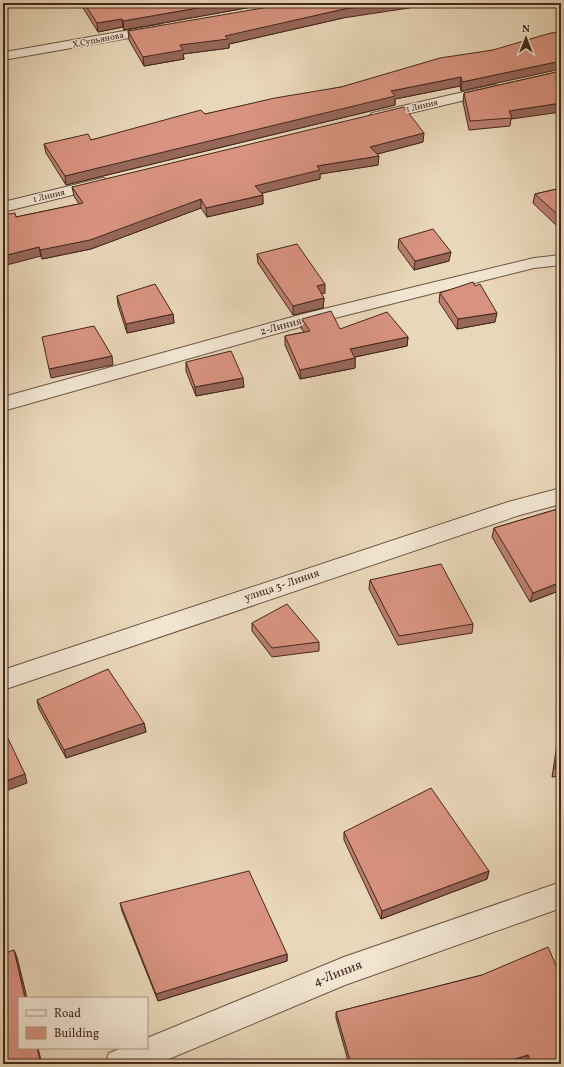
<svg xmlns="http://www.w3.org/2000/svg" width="564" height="1067" font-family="Vollkorn,serif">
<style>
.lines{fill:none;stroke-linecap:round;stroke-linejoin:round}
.minor-casing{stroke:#6d5344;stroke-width:2}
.minor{fill:#f1e5d2;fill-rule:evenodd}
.wall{fill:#ba7e6e;stroke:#44271d}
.shaded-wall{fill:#97675a;stroke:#44271d}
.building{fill:#d89380;stroke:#44271d}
.labels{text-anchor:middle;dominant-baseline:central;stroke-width:3;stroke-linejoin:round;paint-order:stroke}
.far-street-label{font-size:9px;fill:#44271d;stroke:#f1e5d2}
.street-label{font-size:11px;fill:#44271d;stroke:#f1e5d2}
.near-street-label{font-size:13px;fill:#44271d;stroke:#f1e5d2}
</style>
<rect width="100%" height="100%" fill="#e9d7b9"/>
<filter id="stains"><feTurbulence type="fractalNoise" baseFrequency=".005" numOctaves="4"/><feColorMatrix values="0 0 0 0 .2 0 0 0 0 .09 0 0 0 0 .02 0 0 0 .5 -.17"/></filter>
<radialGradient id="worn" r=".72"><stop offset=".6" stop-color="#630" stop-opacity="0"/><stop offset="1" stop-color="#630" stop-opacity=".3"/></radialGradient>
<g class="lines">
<g class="minor-casing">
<g id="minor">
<polygon points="158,25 163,26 165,29 163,32 3,60 3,52 5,52"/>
<polygon points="494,85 499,86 501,89 499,92 377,121 372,119 369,116 372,113"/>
<polygon points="103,178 109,180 111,183 109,186 3,212 3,202"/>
<polygon points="561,255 561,265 534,268 307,325 3,411 3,397 303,314 534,258"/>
<polygon points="561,488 561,504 520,515 3,690 3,670 508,502"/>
<polygon points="561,882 561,908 345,985 157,1064 105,1064 109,1053 122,1048 147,1048 147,1038 344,957"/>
</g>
</g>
<use href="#minor" class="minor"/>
</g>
<g class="wall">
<polygon points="80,3 274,3 124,30 123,27 98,32"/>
<polygon points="552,3 561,3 561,8"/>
<polygon points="343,18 229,44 229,48 183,54 184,59 144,66 129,40 128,31"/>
<polygon points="493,50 461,91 460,86 395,99 395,105 66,185 46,153 44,144 91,140 205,114 341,87"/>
<polygon points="561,71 511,119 510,126 469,130 463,102 464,93"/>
<polygon points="423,142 377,154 378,165 320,174 320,179 262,193 263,204 207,217 201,208 91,249 42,259 41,256 16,217 79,204 74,196 72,187"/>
<polygon points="561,188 561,225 557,226 533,203 535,194"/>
<polygon points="399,239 449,261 414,270 398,248"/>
<polygon points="257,254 325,293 321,294 324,298 323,308 293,315 258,263"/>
<polygon points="440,293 495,322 457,329 439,302"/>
<polygon points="117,296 173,314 174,323 127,333 118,305"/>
<polygon points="302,319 340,329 408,337 407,346 355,357 355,368 300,379 285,345 285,336 304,332 301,328"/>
<polygon points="186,362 244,387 196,396 186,371"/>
<polygon points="561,508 561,590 530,602 492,537 494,528"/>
<polygon points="370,580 473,624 472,633 398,645 369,589"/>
<polygon points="252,623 319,642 319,651 272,657 252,631"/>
<polygon points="37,700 144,723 146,732 66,758 39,709"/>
<polygon points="561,719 561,776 552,777"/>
<polygon points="344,832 489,871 487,879 381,919 344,840"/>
<polygon points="120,903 287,954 287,961 158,1001 122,911"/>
<polygon points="482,975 561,1064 527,1064 525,1061 516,1064 349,1064 336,1018 336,1012"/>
</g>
<g class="shaded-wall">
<polygon points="226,3 274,3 124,30 123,21"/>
<polygon points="387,3 442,3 343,18 229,44 229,48 183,54 184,59 144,66 143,57 180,45 344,9"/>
<polygon points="122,19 123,27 98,32 97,23"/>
<polygon points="561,61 561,69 461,91 462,82"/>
<polygon points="461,77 460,86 395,99 395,105 66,185 65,176 391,91"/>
<polygon points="561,103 561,112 511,119 512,118 509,111"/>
<polygon points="424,133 423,142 370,156 370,147"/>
<polygon points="379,156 378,165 320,174 320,179 255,195 255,186 317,166"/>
<polygon points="263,195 263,204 207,217 206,208"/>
<polygon points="201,199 201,208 91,249 42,259 40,250"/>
<polygon points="559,216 561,216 561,225 557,226"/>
<polygon points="39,247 41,256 3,266 3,256"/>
<polygon points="451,252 449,261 414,270 415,261"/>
<polygon points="325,284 325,293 317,295 317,286"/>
<polygon points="324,298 323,308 293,315 293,306"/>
<polygon points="497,313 495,322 457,329 458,319"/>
<polygon points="173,314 174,323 127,333 126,324"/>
<polygon points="408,337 407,346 350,358 350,349"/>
<polygon points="112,356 113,365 51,378 49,369"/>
<polygon points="355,358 355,368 300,379 300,370"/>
<polygon points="243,378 244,387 196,396 195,387"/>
<polygon points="561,582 561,590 530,602 533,593"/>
<polygon points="144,723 146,732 66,758 64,750"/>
<polygon points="25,774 27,783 3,792 3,782"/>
<polygon points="489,871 487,879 381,919 382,911"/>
<polygon points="14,950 17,957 27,998 25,998"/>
<polygon points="287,954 287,961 158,1001 156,994"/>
<polygon points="37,1048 38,1048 42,1064 24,1064"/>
<polygon points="528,1055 525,1061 516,1064 499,1064"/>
</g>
<g class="building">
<polygon points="84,3 226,3 123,21 122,19 97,23"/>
<polygon points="292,3 387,3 344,9 225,36 228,39 180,45 183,50 143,57 128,31"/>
<polygon points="561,32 561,61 462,82 461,77 391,91 395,96 65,176 44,144 88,134 91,140 201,110 205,114 275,98 341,87 440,58 493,50 551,33"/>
<polygon points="561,71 561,103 509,111 512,118 470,121 464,93"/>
<polygon points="404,107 424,133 370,147 379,156 317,166 320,170 255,186 263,195 206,208 201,199 90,240 40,250 39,247 3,256 3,215 15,213 16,217 83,203 72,187"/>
<polygon points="561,188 561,216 559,216 535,194"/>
<polygon points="433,229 451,252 415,261 399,239"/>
<polygon points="297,244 325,284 317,286 324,298 293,306 257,254"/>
<polygon points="473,282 475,286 480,284 497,313 458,319 440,293"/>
<polygon points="155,284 173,314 126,324 117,296"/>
<polygon points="331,311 340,329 387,312 408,337 350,349 355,358 300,370 285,336 310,331 302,319"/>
<polygon points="94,326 112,356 49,369 42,337"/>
<polygon points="231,351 243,378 195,387 186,362"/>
<polygon points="561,508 561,582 533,593 494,528"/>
<polygon points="441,564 473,624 399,636 370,580"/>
<polygon points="287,604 319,642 272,648 252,623"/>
<polygon points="108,669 144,723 64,750 37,700"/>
<polygon points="3,728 25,774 3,782"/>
<polygon points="561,729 561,768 555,769"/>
<polygon points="431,788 489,871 382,911 344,832"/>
<polygon points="249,871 287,954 156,994 120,903"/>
<polygon points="548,947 561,977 561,1064 532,1064 528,1055 499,1064 351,1064 336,1012 482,975"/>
<polygon points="14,950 25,998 19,998 19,1048 37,1048 40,1060 24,1064 3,1064 3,954"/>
</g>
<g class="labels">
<g class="far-street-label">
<text transform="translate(98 40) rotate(-11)">Х.Супьянова</text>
<text transform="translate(422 106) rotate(-13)">1 Линия</text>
<text transform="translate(49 196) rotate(-14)">1 Линия</text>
</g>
<g class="street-label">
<text transform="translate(281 327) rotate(-15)">2-Линия</text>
<text transform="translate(282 586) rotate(-19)">улица 3- Линия</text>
</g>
<g class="near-street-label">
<text transform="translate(338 974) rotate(-21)">4-Линия</text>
</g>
</g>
<rect width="564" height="1067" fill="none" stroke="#e9d7b9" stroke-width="16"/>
<rect x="4" y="4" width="556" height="1059" fill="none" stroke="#44271d" stroke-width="2"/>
<rect x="8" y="8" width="548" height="1051" fill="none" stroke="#44271d"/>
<rect x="18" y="997" width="130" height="52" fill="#f1e5d2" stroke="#ac998a"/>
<rect x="26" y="1010" width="20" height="6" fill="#f1e5d2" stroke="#ac998a"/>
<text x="54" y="1017" font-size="12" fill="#44271d">Road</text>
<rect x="26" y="1027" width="20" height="12" fill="#d89380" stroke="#ac998a"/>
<text x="54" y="1037" font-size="12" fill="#44271d">Building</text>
<g transform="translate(526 38)" stroke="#f1e5d2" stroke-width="3" paint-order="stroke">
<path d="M0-3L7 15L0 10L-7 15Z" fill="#44271d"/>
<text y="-6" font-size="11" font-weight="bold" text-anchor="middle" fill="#44271d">N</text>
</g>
<rect width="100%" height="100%" filter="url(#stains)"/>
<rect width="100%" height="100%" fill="url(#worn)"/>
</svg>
